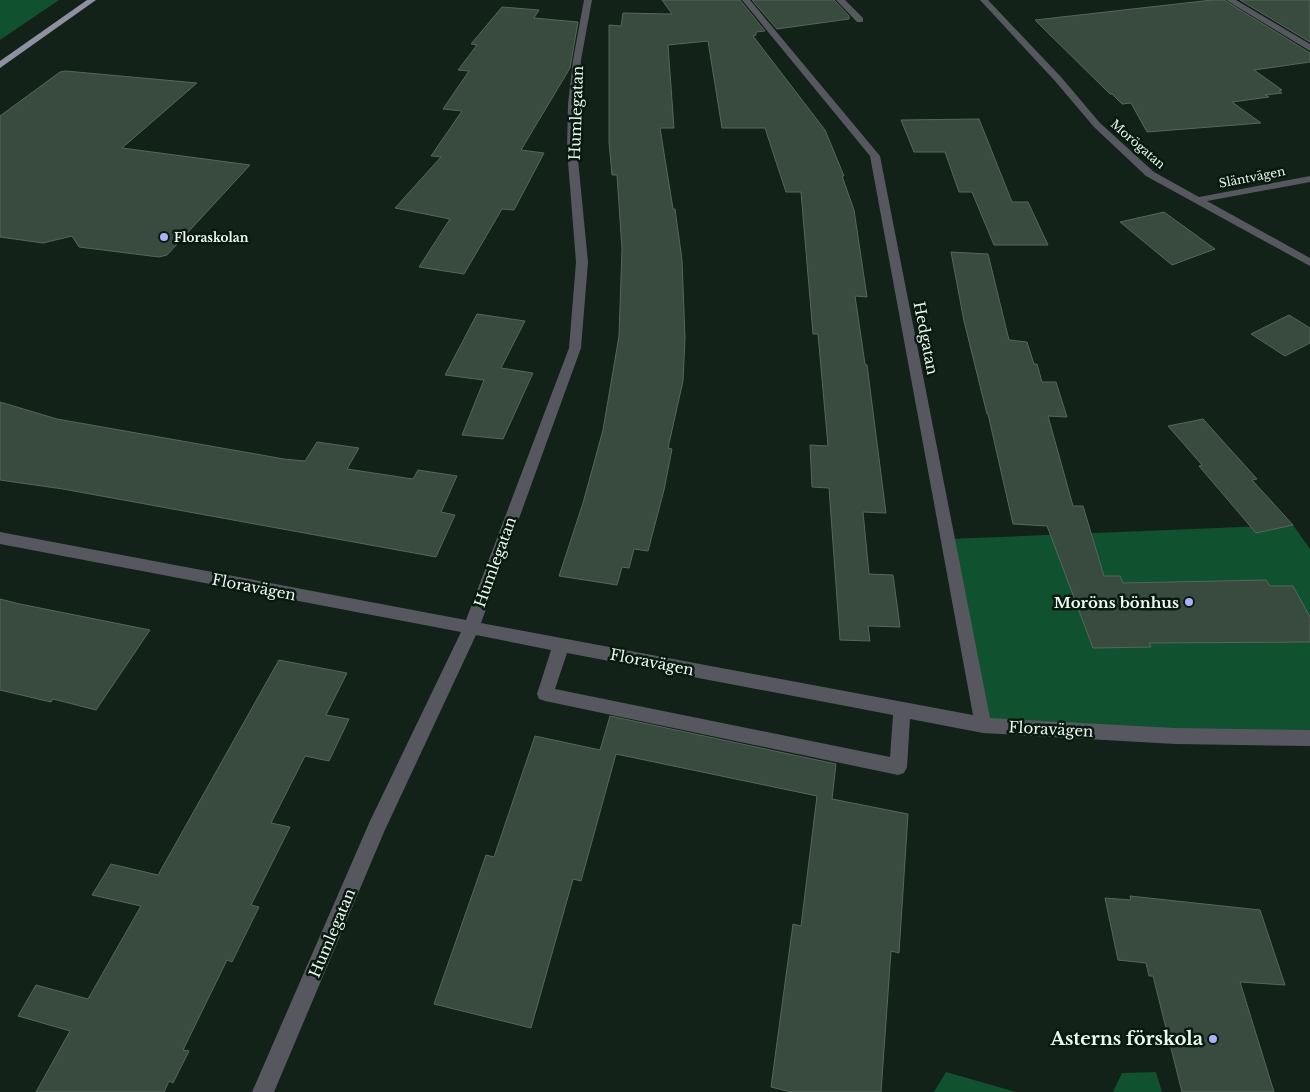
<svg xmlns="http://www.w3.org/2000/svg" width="1310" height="1092" font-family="'Libre Baskerville',serif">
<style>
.green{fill:#105230}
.building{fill:#394b3f;stroke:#54675a}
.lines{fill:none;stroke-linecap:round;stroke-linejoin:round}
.minor{fill:#56575f;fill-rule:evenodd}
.major{fill:#8f90a2;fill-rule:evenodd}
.poi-dot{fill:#adaffb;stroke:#08190f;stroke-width:2}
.labels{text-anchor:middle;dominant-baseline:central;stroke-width:5;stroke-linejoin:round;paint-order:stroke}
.far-street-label{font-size:12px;fill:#edf8f0;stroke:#08190f}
.far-poi-label{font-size:12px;font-weight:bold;fill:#edf8f0;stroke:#08190f;text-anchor:start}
.street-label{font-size:15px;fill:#edf8f0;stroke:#08190f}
.poi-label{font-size:15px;font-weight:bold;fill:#edf8f0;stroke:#08190f;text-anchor:end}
.near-poi-label{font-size:18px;font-weight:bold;fill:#edf8f0;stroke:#08190f;text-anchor:end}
</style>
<rect width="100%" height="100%" fill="#122218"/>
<g class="green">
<polygon points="0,0 59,0 0,40"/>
<polygon points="1293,525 1310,549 1310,734 983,725 948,539"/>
<polygon points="946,1072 1016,1092 934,1092"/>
<polygon points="1156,1072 1162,1092 1113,1092 1122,1073"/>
</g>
<g class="building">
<polygon points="662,0 740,0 765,31 756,32 756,35 753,36 825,130 844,176 842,176 854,210 867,297 855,296 865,364 867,365 886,513 863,512 869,574 893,575 900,627 868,626 870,641 840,640 829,488 812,487 810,445 828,446 818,334 813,334 801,192 786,192 765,128 722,128 708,41 668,45 674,128 660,128 673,209 675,209 682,260 685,338 683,381 668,448 672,449 664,490 648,551 634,549 629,568 622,567 617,585 559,576 583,503 603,430 619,336 622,249 617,175 612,175 609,142 609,25 621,26 623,13 672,14"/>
<polygon points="752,0 834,0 849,16 849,19 777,29"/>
<polygon points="1212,0 1224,0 1310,53 1310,62 1254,70 1282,90 1279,91 1282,93 1265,95 1269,97 1232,102 1261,123 1147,132 1131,103 1122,104 1112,94 1110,94 1035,20"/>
<polygon points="1240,0 1310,0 1310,42"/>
<polygon points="502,7 539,10 534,18 578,22 570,68 521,150 544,153 514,210 502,209 464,274 419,267 450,219 395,208 441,157 431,156 462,111 443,109 469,71 458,70 477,45 471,44"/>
<polygon points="66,71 197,83 122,148 250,165 167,255 159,257 79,247 72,236 43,243 0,237 0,116 60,72"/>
<polygon points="979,119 1012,202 1028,202 1048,245 994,245 972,192 959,192 945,152 914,152 901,120"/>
<polygon points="1164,212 1215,249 1172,265 1120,222"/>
<polygon points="951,252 988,254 1009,340 1027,342 1034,364 1037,364 1042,382 1056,382 1067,417 1048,416 1073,506 1083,506 1104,576 1120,576 1123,583 1266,580 1270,586 1293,586 1310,617 1310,642 1149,643 1151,647 1093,648 1047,526 1013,524 988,414 987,414 964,321"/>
<polygon points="477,314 525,321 501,368 533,373 503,439 462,435 484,380 445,375"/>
<polygon points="1289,315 1310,328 1310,343 1285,356 1251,334"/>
<polygon points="0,402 57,419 284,459 305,461 317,442 359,448 347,469 413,479 418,470 457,476 441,512 455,515 436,557 63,489 0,480"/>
<polygon points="1203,419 1257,479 1252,480 1293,525 1256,533 1199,466 1202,465 1168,426"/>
<polygon points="0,599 20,604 150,630 96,710 53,699 51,702 0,690"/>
<polygon points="279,660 347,673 326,715 349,719 329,761 305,756 271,823 290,827 251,905 259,907 232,962 227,960 183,1050 189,1051 173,1083 169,1081 164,1092 36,1092 70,1031 18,1016 36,985 88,999 141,906 92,895 111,864 158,875"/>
<polygon points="610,716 836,764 832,799 908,814 899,953 891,951 881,1092 791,1092 771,1087 793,924 801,926 817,796 616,754 581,881 573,879 531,1028 434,1004 486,855 494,857 535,736 600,750"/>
<polygon points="1130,896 1260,910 1285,985 1240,982 1274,1092 1182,1092 1153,976 1149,976 1146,963 1118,960 1105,898 1131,900"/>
</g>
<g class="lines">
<g class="minor">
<path d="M584 0H592L581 60 578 104 577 149 588 262 581 348 481 623 973 715 870 156 742 0H750L880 156 990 718 1175 728 1310 730V746L1175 744 983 733 910 719 907 767 904 773 898 775 545 701 539 699 537 694 551 650 476 635 384 832 274 1092H252L370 821 461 632 0 544V532L466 620 569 348 576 262 567 149 568 104 573 60ZM567 653 893 715 890 757 555 689Z"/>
<polygon points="836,0 845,0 863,18 863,22 857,22"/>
<polygon points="980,0 988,0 1061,77 1100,123 1154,172 1199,197 1310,176 1310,182 1207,201 1310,258 1310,266 1146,176 1094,127 1055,81"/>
<polygon points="1226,0 1236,0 1310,44 1310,51"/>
</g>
<polygon class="major" points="87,0 96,0 0,68 0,61"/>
</g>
<g class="poi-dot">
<circle cx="164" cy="237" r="5"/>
<circle cx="1189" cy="602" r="5"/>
<circle cx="1213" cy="1039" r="5"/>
</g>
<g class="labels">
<g class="far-street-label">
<text transform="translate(1138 144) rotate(41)">Morögatan</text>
<text transform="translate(1252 177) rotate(-11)">Släntvägen</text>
</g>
<g class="far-poi-label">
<text x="174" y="237">Floraskolan</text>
</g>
<g class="street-label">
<text transform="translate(576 113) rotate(-88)">Humlegatan</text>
<text transform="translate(926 338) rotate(79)">Hedgatan</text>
<text transform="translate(495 562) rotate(-70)">Humlegatan</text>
<text transform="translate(254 587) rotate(11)">Floravägen</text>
<text transform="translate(652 662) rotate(11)">Floravägen</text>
<text transform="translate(1051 729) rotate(3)">Floravägen</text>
<text transform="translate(332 933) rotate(-67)">Humlegatan</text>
</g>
<g class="poi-label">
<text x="1179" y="602">Moröns bönhus</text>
</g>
<g class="near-poi-label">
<text x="1203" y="1039">Asterns förskola</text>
</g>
</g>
</svg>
